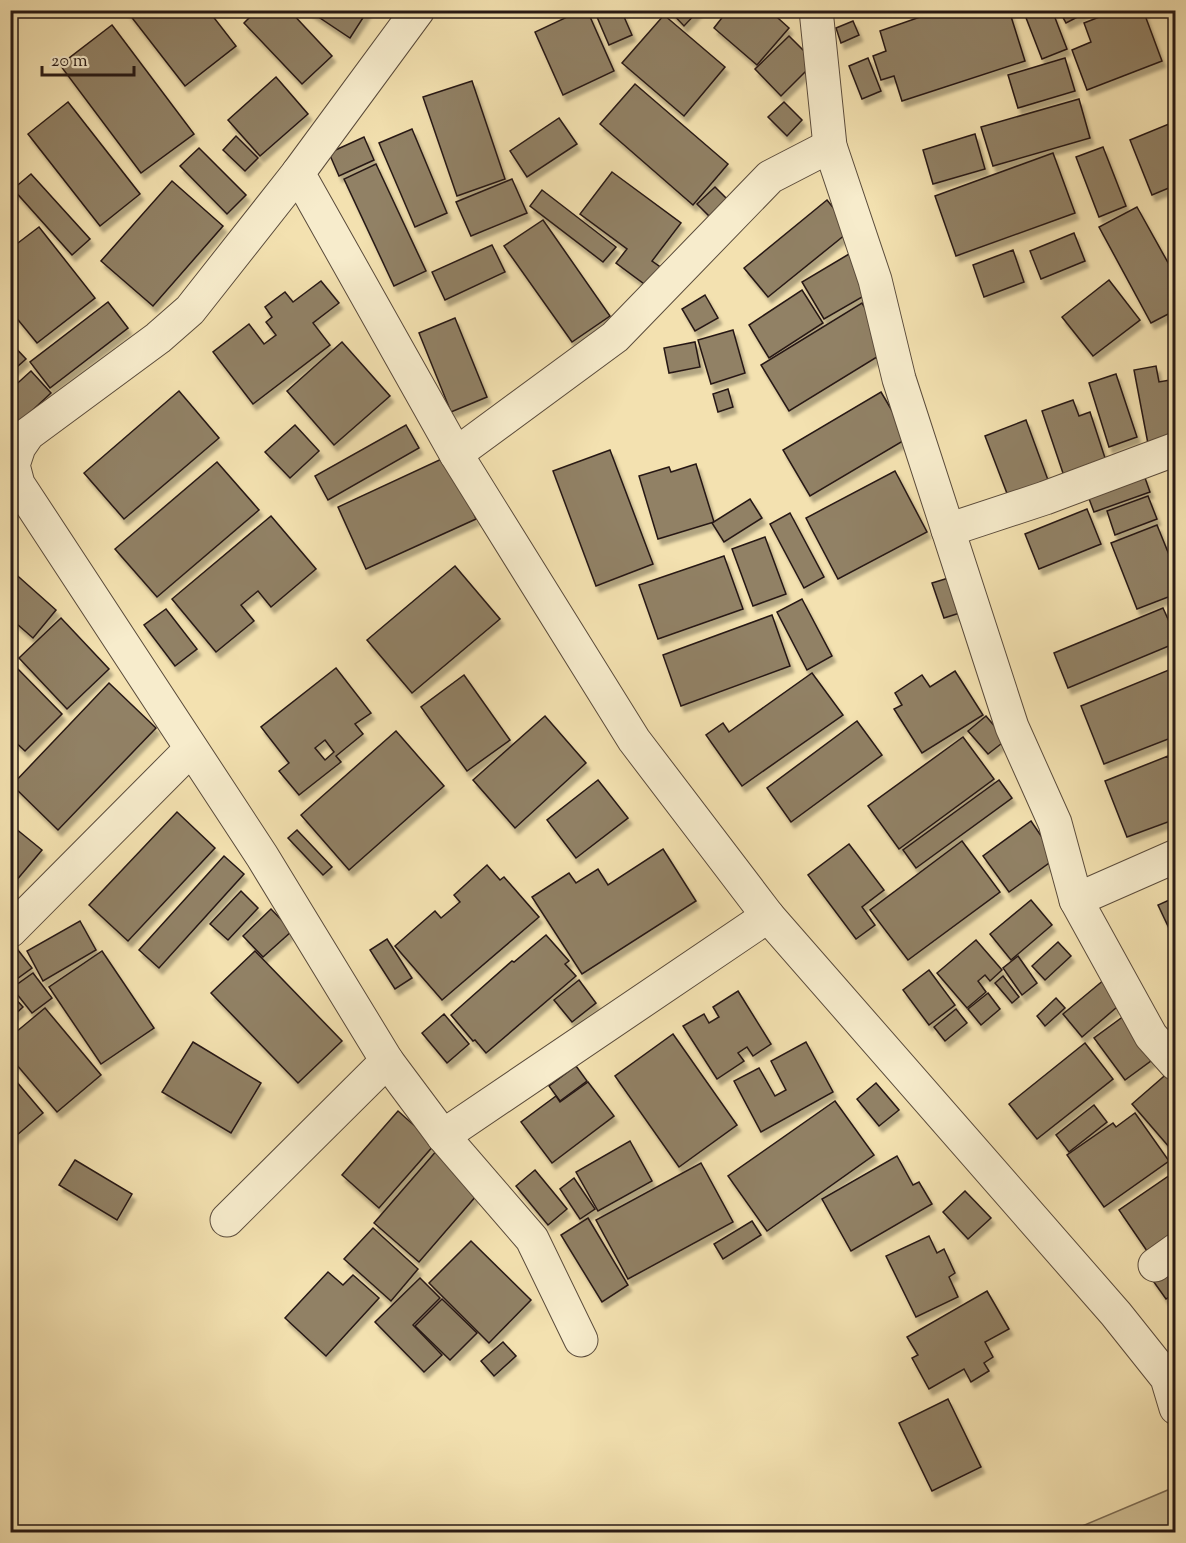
<svg xmlns="http://www.w3.org/2000/svg" width="1186" height="1543" font-family="'Sorts Mill Goudy',serif">
<style>
.green{fill:#d0bf95;stroke:#7c6c54;stroke-width:1.5}
.lines{fill:none;stroke-linecap:round;stroke-linejoin:round}
.stream{stroke:#786852;stroke-width:9}
.building{fill:#918165;stroke:#271914;stroke-width:1.5;fill-rule:evenodd;filter:url(#shadow)}
.minor-casing{stroke:#5a4b3b;stroke-width:35}
.minor{stroke:#f7eccc;stroke-width:33}
</style>
<defs>
<filter id="shadow"><feDropShadow dx="3.5" dy="6" stdDeviation="1.5" flood-color="#0004"/></filter>
</defs>
<rect width="100%" height="100%" fill="#f3e1b0"/>
<filter id="stains"><feTurbulence type="fractalNoise" baseFrequency=".00333" numOctaves="4"/><feColorMatrix values="0 0 0 0 .2 0 0 0 0 .09 0 0 0 0 .02 0 0 0 .5 -.17"/></filter>
<radialGradient id="worn" r=".72"><stop offset=".6" stop-color="#630" stop-opacity="0"/><stop offset="1" stop-color="#630" stop-opacity=".3"/></radialGradient>
<polygon class="green" points="1175,1487 1175,1532 1068,1532"/>
<g class="lines">
<polyline class="stream" points="253,1532 261,1532"/>
</g>
<g class="building">
<polygon points="126,10 208,10 236,46 185,86"/>
<polygon points="257,10 289,10 332,56 302,84 244,23"/>
<polygon points="308,10 368,10 350,38"/>
<polygon points="582,10 587,10 614,71 563,95 535,32"/>
<polygon points="594,10 621,10 632,35 609,45"/>
<polygon points="669,10 699,10 684,26"/>
<polygon points="728,10 769,10 789,28 757,65 714,28"/>
<polygon points="940,10 1009,10 1025,61 902,101 894,76 881,80 873,56 886,51 880,31"/>
<polygon points="1023,10 1052,10 1067,49 1042,59"/>
<polygon points="1059,10 1091,10 1066,23"/>
<polygon points="1117,10 1124,10 1126,16 1143,10 1162,61 1087,90 1072,50 1091,42 1084,23"/>
<polygon points="664,15 725,67 684,116 622,63"/>
<polygon points="853,21 859,35 841,43 836,28"/>
<polygon points="112,25 194,134 141,173 60,65"/>
<polygon points="789,36 815,62 781,96 755,69"/>
<polygon points="868,58 881,91 862,99 849,66"/>
<polygon points="1065,58 1075,91 1018,108 1008,75"/>
<polygon points="276,77 308,114 260,156 228,120"/>
<polygon points="472,81 505,179 457,196 423,97"/>
<polygon points="635,84 728,164 693,205 600,124"/>
<polygon points="1079,99 1090,138 993,166 981,127"/>
<polygon points="68,102 140,194 100,226 28,134"/>
<polygon points="784,102 802,120 787,136 768,117"/>
<polygon points="559,118 577,144 527,177 510,151"/>
<polygon points="1176,121 1176,185 1152,195 1130,140"/>
<polygon points="412,129 447,213 415,227 379,143"/>
<polygon points="975,134 985,169 933,184 923,150"/>
<polygon points="236,136 258,158 245,171 223,150"/>
<polygon points="364,137 374,160 339,176 329,153"/>
<polygon points="1103,147 1126,206 1099,217 1076,157"/>
<polygon points="199,148 246,195 227,214 180,166"/>
<polygon points="1053,153 1075,213 956,256 935,196"/>
<polygon points="376,164 426,271 394,286 344,179"/>
<polygon points="612,172 681,223 652,261 669,273 655,292 616,263 627,249 580,214"/>
<polygon points="31,174 90,239 72,255 13,189"/>
<polygon points="512,179 527,213 471,236 456,202"/>
<polygon points="172,181 223,226 153,306 101,261"/>
<polygon points="715,187 736,208 719,226 697,204"/>
<polygon points="542,190 616,247 603,262 530,206"/>
<polygon points="827,200 851,230 768,297 744,268"/>
<polygon points="1137,207 1176,277 1176,310 1151,323 1099,227"/>
<polygon points="543,220 610,316 572,342 504,246"/>
<polygon points="39,227 95,298 37,343 10,310 10,249"/>
<polygon points="1074,233 1085,261 1041,279 1030,251"/>
<polygon points="492,245 505,272 445,300 432,272"/>
<polygon points="1013,250 1024,282 984,297 973,265"/>
<polygon points="854,251 876,289 824,319 802,282"/>
<polygon points="1109,280 1140,320 1093,356 1062,317"/>
<polygon points="321,281 339,303 313,323 330,345 253,404 213,352 249,324 264,344 276,335 266,322 272,317 265,307 285,292 293,302"/>
<polygon points="802,290 823,323 769,358 749,325"/>
<polygon points="705,295 718,318 695,331 682,309"/>
<polygon points="108,302 128,328 50,388 30,362"/>
<polygon points="862,303 890,349 789,411 761,365"/>
<polygon points="455,318 487,397 451,412 419,333"/>
<polygon points="733,330 745,373 711,384 698,340"/>
<polygon points="10,342 26,359 10,373"/>
<polygon points="342,342 390,396 334,445 287,391"/>
<polygon points="695,342 700,367 669,373 664,348"/>
<polygon points="1156,366 1159,382 1176,379 1176,443 1149,449 1134,370"/>
<polygon points="31,371 51,393 10,431 10,390"/>
<polygon points="1116,374 1137,437 1109,447 1089,383"/>
<polygon points="728,389 733,407 718,412 713,394"/>
<polygon points="179,391 219,438 124,519 84,473"/>
<polygon points="881,392 908,438 810,496 783,450"/>
<polygon points="1073,400 1079,416 1090,412 1107,464 1065,479 1042,411"/>
<polygon points="1026,420 1048,480 1008,496 985,436"/>
<polygon points="295,425 319,451 290,478 265,452"/>
<polygon points="406,425 419,448 328,500 315,476"/>
<polygon points="610,450 653,564 596,586 553,471"/>
<polygon points="448,456 476,519 366,569 338,507"/>
<polygon points="217,462 259,510 157,597 115,549"/>
<polygon points="696,464 714,522 658,539 639,476 669,467 671,472"/>
<polygon points="895,471 927,532 838,579 806,518"/>
<polygon points="1144,475 1150,492 1094,512 1088,496"/>
<polygon points="1148,496 1157,519 1115,535 1107,511"/>
<polygon points="750,499 762,518 724,542 712,523"/>
<polygon points="1087,509 1101,544 1039,569 1025,534"/>
<polygon points="790,513 824,577 804,588 770,524"/>
<polygon points="271,516 316,569 271,607 258,591 241,605 254,621 216,652 172,599"/>
<polygon points="1157,525 1176,572 1176,594 1137,609 1111,543"/>
<polygon points="765,537 786,594 753,606 732,549"/>
<polygon points="724,556 743,609 658,639 639,585"/>
<polygon points="455,566 500,619 412,693 367,640"/>
<polygon points="11,570 56,610 33,638 10,618"/>
<polygon points="955,576 966,611 944,618 932,583"/>
<polygon points="802,599 832,656 807,670 777,612"/>
<polygon points="1163,608 1176,637 1176,643 1068,688 1054,653"/>
<polygon points="166,609 197,649 175,666 144,625"/>
<polygon points="772,615 790,666 681,706 663,655"/>
<polygon points="61,618 109,669 67,709 19,658"/>
<polygon points="15,666 62,714 25,751 10,737 10,671"/>
<polygon points="1176,667 1176,736 1104,764 1081,706"/>
<path d="M336 668 371 713 355 724 363 734 336 756 341 762 299 795 279 771 289 763 261 727ZM325 740 334 752 325 760 315 748Z"/>
<polygon points="955,671 983,715 922,753 894,709 902,705 895,693 922,675 930,687"/>
<polygon points="812,673 843,715 742,786 706,735 723,723 729,732"/>
<polygon points="464,675 510,740 467,771 421,707"/>
<polygon points="109,683 156,728 58,830 12,785"/>
<polygon points="545,716 586,763 515,828 473,780"/>
<polygon points="986,716 1006,740 988,754 968,731"/>
<polygon points="857,721 882,755 791,822 767,788"/>
<polygon points="396,731 444,786 349,870 301,815"/>
<polygon points="963,737 994,779 899,849 868,806"/>
<polygon points="1168,756 1176,776 1176,819 1127,837 1105,781"/>
<polygon points="598,780 628,818 576,858 547,820"/>
<polygon points="999,780 1012,798 916,868 903,850"/>
<polygon points="177,812 215,848 128,941 89,905"/>
<polygon points="1031,821 1056,858 1009,892 983,856"/>
<polygon points="10,824 42,850 10,888"/>
<polygon points="297,830 332,867 323,875 288,838"/>
<polygon points="962,841 1000,892 908,960 870,910"/>
<polygon points="849,844 884,890 862,907 875,925 856,939 808,875"/>
<polygon points="663,849 696,901 582,974 532,897 569,873 576,883 598,869 608,885"/>
<polygon points="224,856 244,874 159,968 139,950"/>
<polygon points="487,865 500,880 504,877 539,917 442,1000 395,946 435,911 441,918 460,902 454,895"/>
<polygon points="241,891 258,908 228,940 210,924"/>
<polygon points="1176,897 1176,943 1158,905"/>
<polygon points="1031,900 1052,925 1011,960 990,934"/>
<polygon points="271,909 292,931 263,957 243,936"/>
<polygon points="80,921 96,950 43,981 27,951"/>
<polygon points="546,935 569,961 565,964 576,976 486,1053 475,1040 473,1041 451,1015 512,961 514,962"/>
<polygon points="387,939 412,978 395,989 370,950"/>
<polygon points="976,940 1002,970 990,981 985,975 978,981 986,992 967,1008 937,973"/>
<polygon points="11,941 32,968 14,981 10,976"/>
<polygon points="1058,942 1071,956 1045,980 1032,966"/>
<polygon points="102,951 154,1028 101,1064 49,987"/>
<polygon points="255,951 342,1041 298,1083 211,993"/>
<polygon points="1018,956 1037,983 1022,995 1003,968"/>
<polygon points="929,970 955,1005 929,1025 903,990"/>
<polygon points="33,973 52,998 32,1013 12,988"/>
<polygon points="1003,976 1019,997 1012,1003 995,983"/>
<polygon points="1105,979 1124,1001 1082,1037 1063,1014"/>
<polygon points="579,980 596,1003 572,1022 554,1000"/>
<polygon points="738,991 771,1044 753,1056 747,1047 738,1053 744,1061 717,1079 683,1026 704,1014 709,1023 719,1017 713,1007"/>
<polygon points="10,993 23,1007 10,1019"/>
<polygon points="988,993 1000,1009 981,1025 968,1009"/>
<polygon points="1056,998 1065,1008 1045,1026 1037,1016"/>
<polygon points="45,1008 101,1075 57,1112 10,1057 10,1037"/>
<polygon points="956,1009 967,1023 945,1041 934,1027"/>
<polygon points="1128,1013 1159,1055 1125,1080 1094,1038"/>
<polygon points="444,1014 469,1044 447,1063 422,1033"/>
<polygon points="673,1034 737,1125 679,1167 615,1076"/>
<polygon points="193,1042 261,1083 231,1133 162,1092"/>
<polygon points="806,1042 833,1092 761,1132 734,1081 759,1068 775,1096 786,1090 771,1061"/>
<polygon points="1085,1043 1113,1079 1037,1139 1009,1104"/>
<polygon points="576,1066 587,1081 560,1101 549,1086"/>
<polygon points="1170,1071 1176,1077 1176,1155 1132,1104"/>
<polygon points="10,1074 43,1113 10,1141"/>
<polygon points="588,1082 614,1116 552,1163 521,1122 556,1096 560,1102"/>
<polygon points="876,1083 899,1110 879,1126 857,1099"/>
<polygon points="835,1101 874,1155 767,1231 728,1176"/>
<polygon points="1094,1105 1107,1122 1069,1152 1056,1135"/>
<polygon points="398,1111 435,1144 379,1208 342,1175"/>
<polygon points="1135,1113 1169,1161 1104,1207 1067,1155 1113,1123 1116,1127"/>
<polygon points="630,1141 652,1181 598,1211 576,1172"/>
<polygon points="438,1149 483,1188 419,1262 374,1223"/>
<polygon points="897,1156 913,1185 919,1182 932,1204 851,1251 822,1199"/>
<polygon points="75,1160 132,1194 117,1220 59,1185"/>
<polygon points="701,1163 733,1222 628,1279 596,1220"/>
<polygon points="535,1170 567,1209 548,1225 516,1186"/>
<polygon points="1176,1171 1176,1231 1147,1251 1119,1210"/>
<polygon points="574,1178 595,1209 580,1219 560,1189"/>
<polygon points="965,1191 991,1218 968,1239 943,1212"/>
<polygon points="588,1218 628,1285 602,1302 561,1235"/>
<polygon points="752,1221 761,1235 723,1259 714,1244"/>
<polygon points="373,1228 418,1269 391,1301 344,1259"/>
<polygon points="929,1236 937,1253 944,1249 955,1273 949,1277 958,1297 916,1317 886,1256"/>
<polygon points="471,1241 531,1300 489,1343 429,1283"/>
<polygon points="1176,1260 1176,1292 1166,1299 1151,1278"/>
<polygon points="328,1272 343,1285 353,1275 379,1298 326,1356 285,1318"/>
<polygon points="420,1278 440,1298 413,1325 442,1355 424,1372 375,1322"/>
<polygon points="987,1291 1009,1329 985,1342 993,1357 984,1363 989,1371 971,1382 964,1369 929,1389 912,1358 918,1355 907,1337"/>
<polygon points="442,1299 477,1333 450,1360 415,1326"/>
<polygon points="503,1342 516,1356 494,1376 481,1361"/>
<polygon points="948,1399 981,1467 932,1491 899,1423"/>
</g>
<g class="lines">
<g class="minor-casing">
<g id="minor">
<polyline points="418,10 298,173 456,454 634,740 768,916 1116,1314 1167,1378 1176,1408"/>
<polyline points="816,10 830,146 875,280 899,379 1012,727 1055,823 1076,900 1151,1036 1176,1064"/>
<polyline points="298,173 190,310 158,338 28,434 19,447 13,465 18,484 262,856 387,1061 443,1136 532,1239 581,1340"/>
<polyline points="456,454 615,337 770,177 830,146"/>
<polyline points="948,530 1045,498 1176,449"/>
<polyline points="1076,900 1176,856"/>
<polyline points="10,931 191,749"/>
<polyline points="443,1136 768,916"/>
<polyline points="227,1220 387,1061"/>
<polyline points="1155,1265 1176,1250"/>
</g>
</g>
<use href="#minor" class="minor"/>
</g>
<rect width="1186" height="1543" fill="none" stroke="#f3e1b0" stroke-width="36"/>
<rect x="12" y="12" width="1162" height="1519" fill="none" stroke="#271914" stroke-width="3"/>
<rect x="18" y="18" width="1150" height="1507" fill="none" stroke="#271914" stroke-width="1.5"/>
<path d="M42 66v9h92v-9" fill="none" stroke="#271914" stroke-width="3"/>
<text x="51" y="66" font-size="18" fill="#271914" stroke="#f7eccc" stroke-width="4.5" paint-order="stroke">20 m</text>
<rect width="100%" height="100%" filter="url(#stains)"/>
<rect width="100%" height="100%" fill="url(#worn)"/>
</svg>
